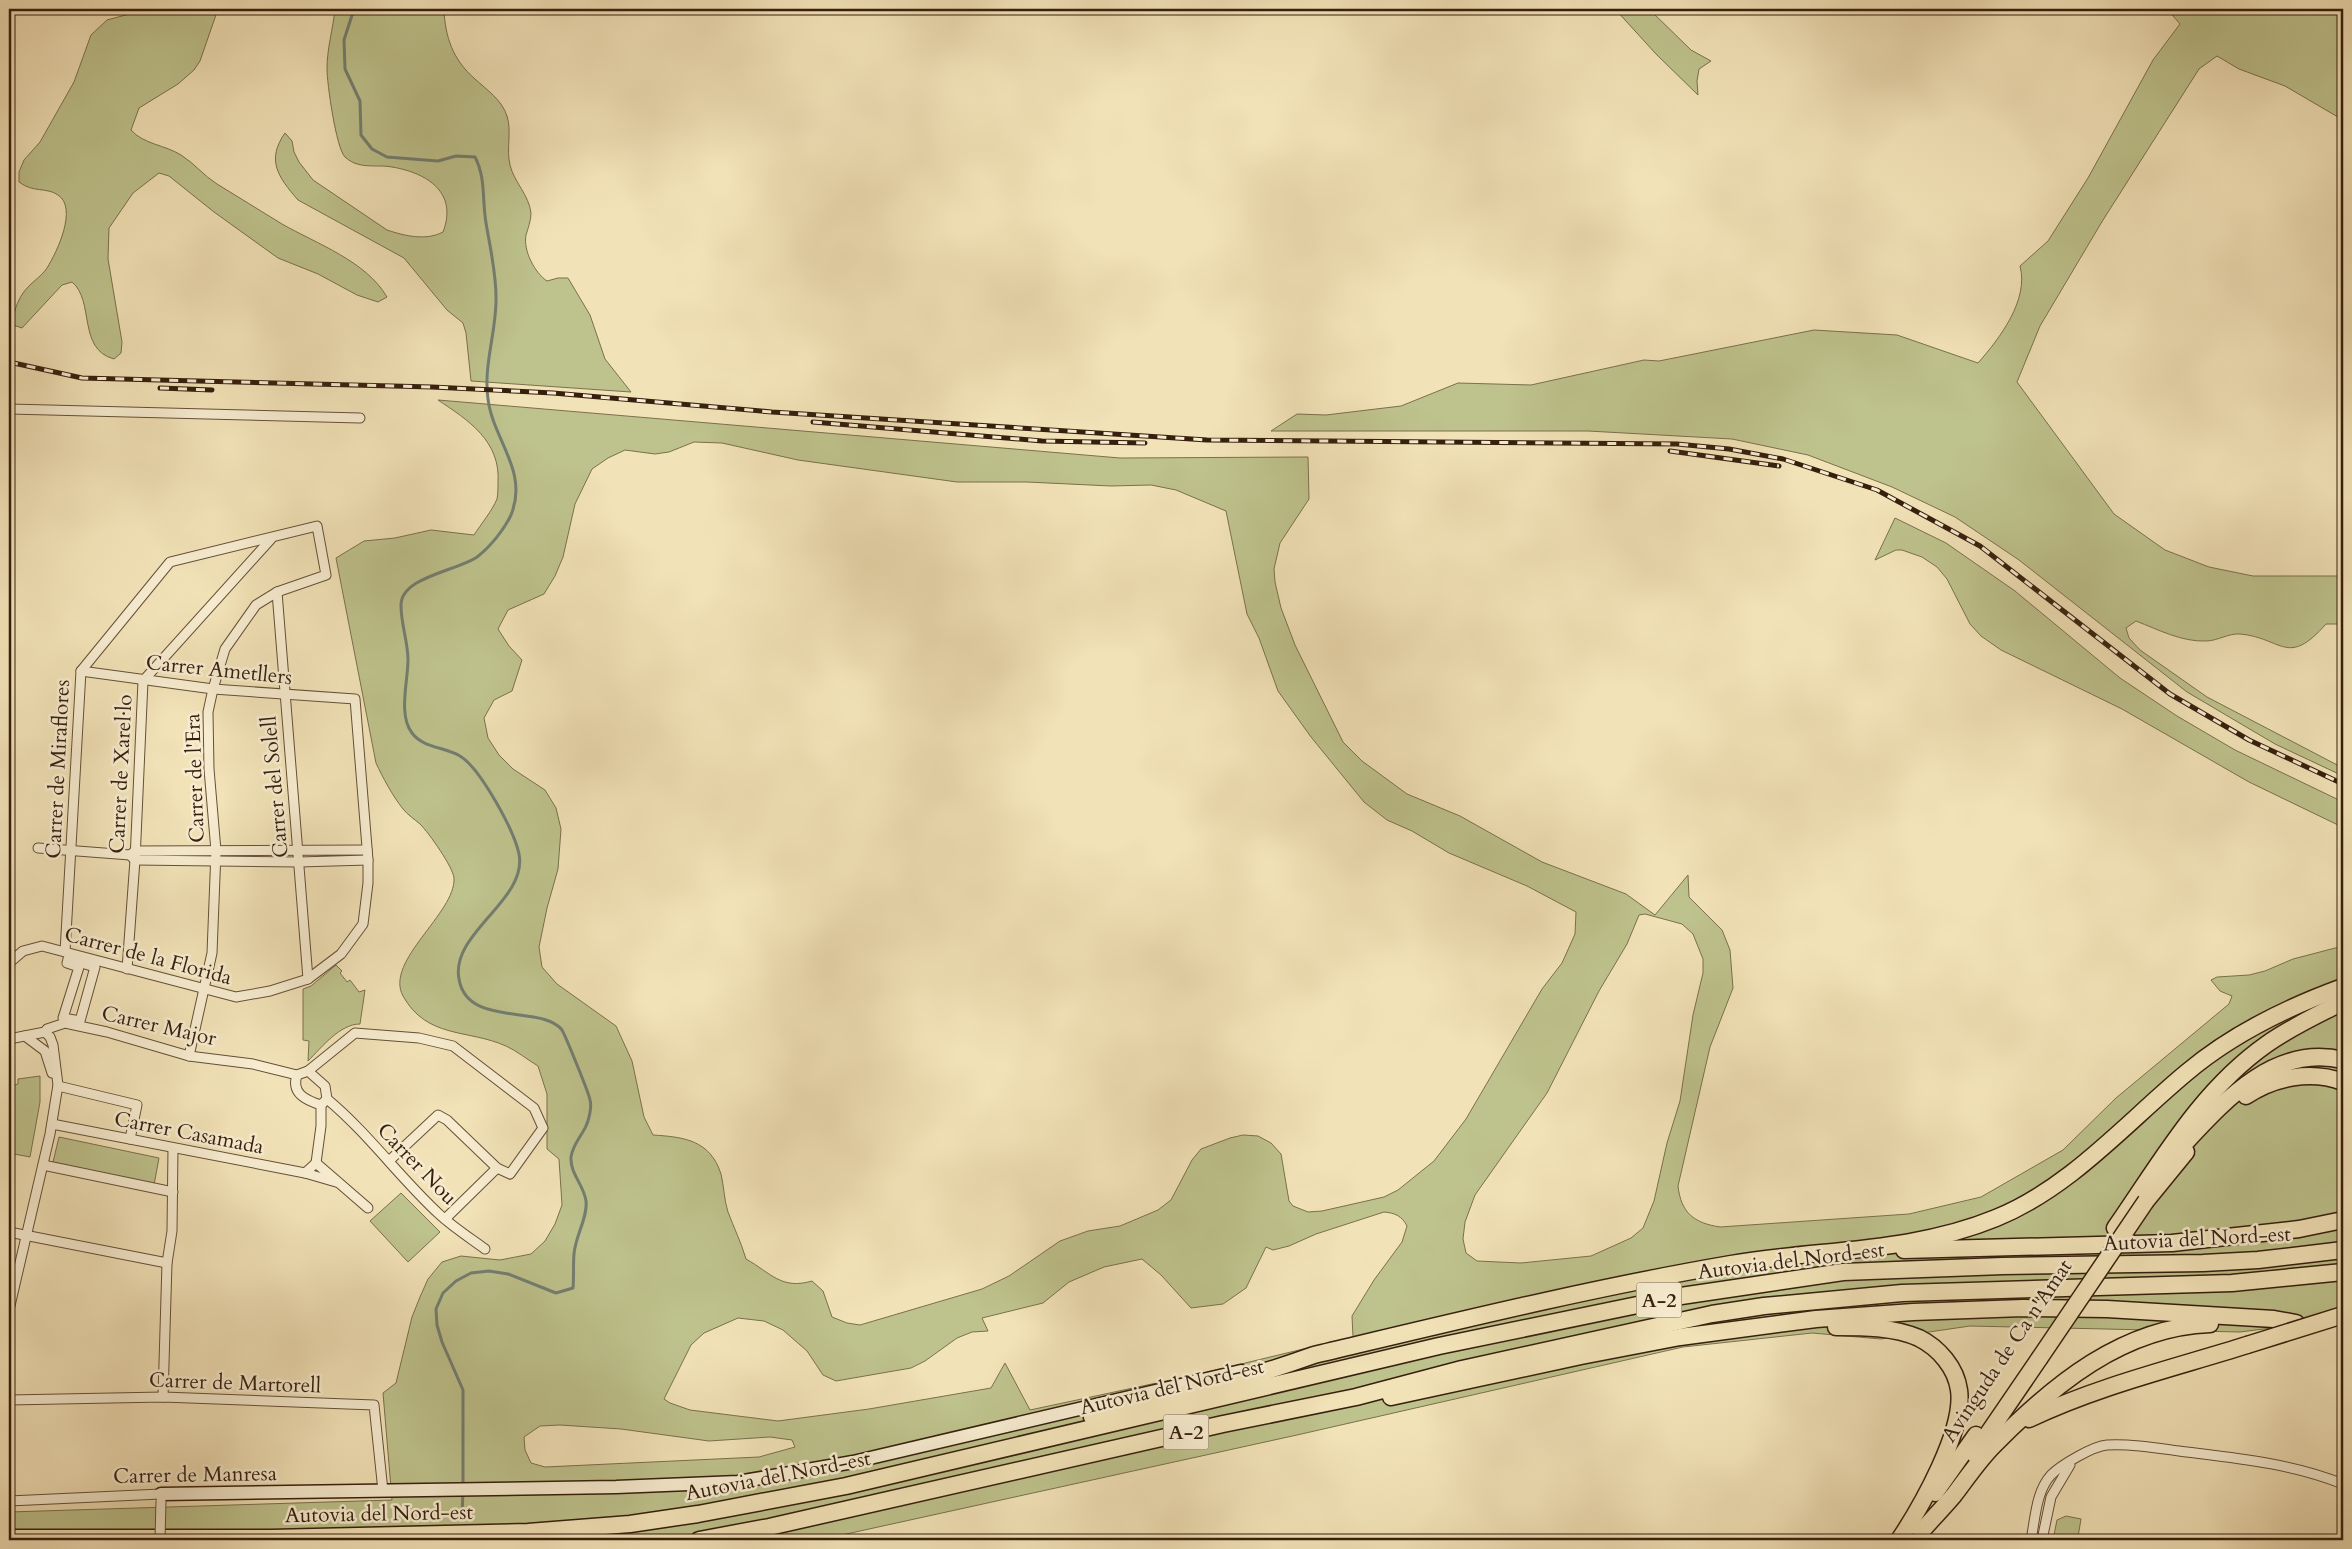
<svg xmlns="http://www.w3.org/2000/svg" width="2352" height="1549" font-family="Cardo,serif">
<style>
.green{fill:#bec28c;stroke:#7a704d;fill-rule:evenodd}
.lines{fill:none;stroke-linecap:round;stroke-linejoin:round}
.stream{stroke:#737e71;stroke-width:3}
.street-casing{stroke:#655038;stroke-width:11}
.secondary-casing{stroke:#361f0e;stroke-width:15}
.highway-casing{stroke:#361f0e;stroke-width:19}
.street{stroke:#f7ecd0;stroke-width:9}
.secondary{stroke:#f7ecd0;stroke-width:12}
.highway{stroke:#f2e2b7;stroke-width:16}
.rail-casing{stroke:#361f0e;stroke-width:5}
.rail{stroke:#f7ecd0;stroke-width:3;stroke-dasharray:9;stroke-linecap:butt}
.street-bridge-casing{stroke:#655038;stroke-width:11;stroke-linecap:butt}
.highway-bridge-casing{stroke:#361f0e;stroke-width:19;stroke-linecap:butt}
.street-bridge{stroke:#f7ecd0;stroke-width:9}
.highway-bridge{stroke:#f2e2b7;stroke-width:16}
.labels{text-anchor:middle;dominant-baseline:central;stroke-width:5;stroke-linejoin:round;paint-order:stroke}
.shield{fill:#f7ecd0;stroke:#705c48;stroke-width:1}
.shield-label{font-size:20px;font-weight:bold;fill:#361f0e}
.street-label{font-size:21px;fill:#361f0e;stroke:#f7ecd0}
</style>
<rect width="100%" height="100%" fill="#f2e2b7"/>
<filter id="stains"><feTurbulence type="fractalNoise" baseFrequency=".004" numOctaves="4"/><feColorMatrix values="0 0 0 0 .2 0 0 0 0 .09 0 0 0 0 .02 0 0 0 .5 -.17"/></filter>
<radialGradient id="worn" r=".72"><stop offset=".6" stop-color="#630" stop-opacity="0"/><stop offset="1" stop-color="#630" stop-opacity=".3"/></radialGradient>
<g class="green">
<path d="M148 9H218L200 61 194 70 178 84 139 108 131 130C143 144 165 145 181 155 194 163 204 176 217 184 239 197 260 211 282 224 317 244 366 261 387 297L378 302 357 295 318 274 278 258 214 212 169 176 159 173 133 193 109 228 108 259 122 342 121 353 114 359C77 349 95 301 72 282L62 285 22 328 13 325C13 313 17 302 23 293 30 283 41 277 47 268 57 252 78 208 58 195 47 187 33 193 19 182V172L24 160 40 142 74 82 91 35 107 20Z"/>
<path d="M335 9H444C445 37 453 60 475 79 487 90 502 100 507 116 512 131 506 149 510 165 514 182 529 195 531 213 531 221 528 228 526 235 523 251 535 273 547 281L558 278H568L590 315 605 359 631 392 471 381 466 333 463 323 447 310 404 258 298 200C278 177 266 160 285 133L292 141 294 152 299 162 313 180 387 230C405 236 426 241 443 232 458 193 428 173 392 167 376 164 359 170 345 157 336 148 327 83 327 69 327 48 333 29 335 9Z"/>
<polygon points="1615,9 1649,9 1691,50 1711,61 1699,69 1697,81 1698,95 1656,54"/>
<path d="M2167 9H2343V120L2285 86 2239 69 2217 56 2199 69 2103 220 2040 326 2017 382 2114 514 2165 550 2209 567 2253 576H2343V624H2326C2287 668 2283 638 2240 634 2229 633 2217 641 2206 641 2182 642 2159 630 2136 621L2126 628 2129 638 2140 650 2207 697 2343 768V776L2275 744 2187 692 2019 560 1955 517 1892 487 1808 455 1732 439 1588 431H1271L1297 414 1326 415 1401 406 1458 383 1531 385 1644 360 1659 361 1814 330 1897 335 1978 363C2000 338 2029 300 2020 266L2048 241 2088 178 2153 60 2180 24Z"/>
<path d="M438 400 1120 458 1308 457 1309 499 1280 543 1274 569 1275 582 1281 608 1295 645 1343 742 1362 761 1407 794 1460 816 1542 862 1626 894 1655 915 1688 875 1689 897 1722 930 1730 950 1733 988 1710 1047 1678 1186C1681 1213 1694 1223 1720 1227L1909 1214 1981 1197 2063 1150 2116 1098 2229 1004 2232 996 2220 991 2211 980 2217 977 2249 975 2265 971 2293 959 2343 946V1319L2240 1332 1970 1326 1881 1339 1812 1333 1683 1347 1297 1435 819 1540H9V1512L392 1500 383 1393 396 1383 412 1317 420 1297 428 1279 442 1262 461 1256 500 1260 531 1254 545 1241 555 1224 562 1205 559 1159 547 1149V1094L538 1066C528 1060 517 1051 506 1046 468 1029 427 1039 403 996 384 961 456 913 454 878 453 867 429 833 420 824 414 819 408 815 403 809 392 795 383 778 376 763L336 558 364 541 395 538 431 530 474 535C481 524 492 511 497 499 498 494 498 488 498 483 501 441 468 420 438 400ZM694 442 722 443 798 460 957 482H1027L1111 486 1151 485 1176 490 1226 511 1247 614 1259 638 1278 691 1311 737 1364 802 1387 820 1412 831 1449 853 1527 886 1576 912 1575 934 1562 963 1542 989 1466 1119 1434 1161 1398 1190 1384 1197 1322 1211 1308 1212 1293 1206 1289 1201 1281 1154 1271 1143 1258 1136 1243 1135 1230 1138 1201 1149 1192 1160 1171 1200 1158 1210 1120 1226 1088 1231 1060 1241 1009 1276 982 1289 860 1325 847 1323 832 1317 823 1291 812 1281C781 1290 771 1273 746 1259 741 1242 734 1228 728 1212 724 1200 724 1186 721 1174 710 1140 684 1137 653 1135L644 1117 632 1061 616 1026 557 984 542 967 539 947 547 908 558 869 561 829 556 808 545 790 513 769 499 755 488 738 484 718 494 700 512 691 522 660 509 646 498 629 508 610 544 594 555 576 563 557 575 504 592 469 608 458 625 450 655 454 669 452ZM1645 914 1682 924 1693 934 1703 959V973L1693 1015 1680 1101 1667 1143 1654 1201 1643 1228 1631 1238 1591 1256 1521 1263 1477 1261 1466 1253 1463 1239 1465 1222 1475 1195 1547 1093 1599 991 1627 944 1639 915ZM1384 1212C1395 1213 1402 1216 1407 1226L1402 1242 1374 1280 1352 1316 1353 1337 1208 1372 1030 1410 1005 1363 991 1388 869 1409 778 1421 690 1410 670 1403 664 1399 691 1345 704 1333 738 1318 764 1321 783 1330 807 1351 823 1375 836 1381 911 1368 925 1361 957 1338 972 1332 988 1331 982 1318 1043 1303 1069 1282 1104 1267 1142 1259 1161 1275 1191 1308 1223 1304 1246 1288 1266 1247 1273 1250 1289 1246 1316 1234ZM560 1425 621 1429 709 1441 770 1437 792 1440 795 1447 759 1457 545 1467 531 1463 525 1450 524 1437 540 1426Z"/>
<polygon points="1895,518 1946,543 2015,591 2120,678 2177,716 2235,750 2343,802 2343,838 2338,825 2249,782 2122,709 2001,650 1981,636 1970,624 1947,579 1937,567 1922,557 1902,550 1896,550 1875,560"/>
<path d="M336 965 342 971 340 973 347 982 350 980 359 992 365 990 360 1024C340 1024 322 1047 308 1061L309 1041 303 1040V989L311 986Z"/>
<polygon points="40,1076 40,1102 30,1157 9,1153 9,1107 14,1085 18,1084 18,1079"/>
<polygon points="59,1137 159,1158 154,1185 53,1162"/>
<polygon points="401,1193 440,1232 408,1262 370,1221"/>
<polygon points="2066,1516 2081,1519 2078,1537 2070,1535 2068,1540 2053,1540 2057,1520"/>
</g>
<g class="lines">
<g class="stream">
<path d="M354 9 344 40 345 69 360 101 361 135 372 149 387 157 438 161 456 156 475 157C486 178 482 200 486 223 490 247 496 272 496 297 497 330 483 365 488 399 493 440 529 471 511 515 504 530 490 547 477 557 457 571 400 577 401 606 401 624 408 642 408 660 408 681 398 715 412 733 423 748 445 747 460 756 480 768 514 830 519 854 528 900 450 933 459 979 467 1028 542 1004 562 1030 565 1035 589 1093 590 1100 592 1106 589 1120 586 1126 581 1137 573 1144 571 1157 570 1174 584 1185 586 1201 588 1217 575 1237 574 1254 573 1265 574 1277 573 1288L556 1293 508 1274 489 1271 471 1273 456 1281 443 1293 436 1309 437 1325 442 1342 463 1390V1485"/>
<polyline points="462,1516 463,1491"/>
</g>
<g class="street-casing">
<g id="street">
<polyline points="9,409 360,418"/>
<polyline points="277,592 308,979"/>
<polyline points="38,848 130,855"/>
<polyline points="367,850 135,851 130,855 135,860 299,862 368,860"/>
<polyline points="65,952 81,671 170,562 317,526 326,575 277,592 256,605 225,649 213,689 208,712 209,769 216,851 212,953 189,1056"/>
<polygon points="68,959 95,967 80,1021 63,1018 79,967 67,963"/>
<polyline points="9,963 23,951 42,946 236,997 270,991 308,979 341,954 363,924 368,883 368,860 355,699 213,689 81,671"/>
<polyline points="127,969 135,860 143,681 271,539"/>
<polyline points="25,1036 45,1051 52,1073"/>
<polyline points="9,1039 45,1032 47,1029 65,1023 107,1032 189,1056 253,1064 297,1075"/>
<polyline points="308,1071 355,1033 419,1038 453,1046 534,1108 543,1128 510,1174 497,1168 447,1120 438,1115 390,1160"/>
<path d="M308 1071 325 1086 327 1099 321 1105C305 1100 291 1093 297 1075Z"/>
<polyline points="58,1086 137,1105 130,1139"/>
<path d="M327 1099C368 1133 400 1178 439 1214 453 1227 470 1238 485 1249"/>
<polyline points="52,1124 305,1173 316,1163"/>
<polyline points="316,1163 368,1208"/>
<polyline points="316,1163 321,1126 321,1105"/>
<polyline points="43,1165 173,1192"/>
<polyline points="305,1173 336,1182"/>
<polyline points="445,1219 497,1168"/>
<polyline points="9,1232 167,1263"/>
<polyline points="9,1310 50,1134 58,1085 53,1045 50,1037 45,1032"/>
<polyline points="163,1397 167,1263 172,1231 173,1148"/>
<polyline points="9,1400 163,1397 374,1405 383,1491"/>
<polyline points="9,1501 161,1494 161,1498"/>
<path d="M2031 1540C2035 1520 2036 1491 2051 1475 2061 1465 2093 1446 2107 1445 2129 1443 2158 1448 2179 1451 2235 1458 2291 1463 2343 1484"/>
<polyline points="2042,1540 2051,1497 2070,1465"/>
</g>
</g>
<g class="secondary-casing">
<polyline id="secondary" points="161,1494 616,1487 738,1482 853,1462 1241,1371"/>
</g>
<g class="highway-casing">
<g id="highway">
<path d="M2246 1096C2274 1077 2311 1070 2343 1082"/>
<path d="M2171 1158C2216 1111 2269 1042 2343 1060"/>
<polyline points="2146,1201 2186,1152"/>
<path d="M2115 1228C2161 1162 2200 1091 2267 1044 2291 1027 2317 1015 2343 1002"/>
<polyline points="1904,1250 2172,1243 2299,1229 2343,1220"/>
<path d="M1836 1327C1863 1327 1894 1327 1919 1338 1939 1348 1956 1368 1959 1390 1965 1430 1921 1507 1899 1540"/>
<polyline points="1391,1397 1581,1356 1680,1337 1816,1319 1913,1312 2023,1308 2107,1309 2274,1319 2296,1323"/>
<path d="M1092 1417C1123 1407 1154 1402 1186 1394 1229 1383 1272 1370 1314 1355 1453 1322 1591 1288 1731 1264 1819 1249 1911 1253 1996 1218 2070 1188 2126 1123 2186 1073 2232 1034 2288 1007 2343 987"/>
<path d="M2029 1419C2098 1386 2174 1368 2247 1345"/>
<polyline points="1974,1454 2039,1359"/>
<polyline points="1935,1493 1976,1435"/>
<path d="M1921 1532C1932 1519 1943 1508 1954 1495 1967 1478 1979 1460 1994 1445 2053 1385 2123 1327 2210 1324"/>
<polyline points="9,1538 271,1538 528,1532 630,1524 698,1514 846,1486 1439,1346 1681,1296 1843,1272 2003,1266 2203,1263 2258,1260 2343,1250"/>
<polyline points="699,1540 769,1527 1223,1424 1356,1397 1462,1369 1712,1314 1764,1306 1902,1293 2232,1283 2343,1272"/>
</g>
</g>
<use href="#street" class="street"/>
<use href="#secondary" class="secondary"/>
<use href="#highway" class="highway"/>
<g class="rail-casing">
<g id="rail">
<polyline points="9,362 82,378 432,387 553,393 772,412 1207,440 1677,444 1729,449 1783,459 1877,490 1980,546 2170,694 2249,740 2343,784"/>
<polyline points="160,388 212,390"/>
<polyline points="813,422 1042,441 1145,443"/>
<polyline points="1670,451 1779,466"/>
</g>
</g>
<use href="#rail" class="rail"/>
<g class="street-bridge-casing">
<polyline id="street-bridge" points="160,1540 161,1501"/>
</g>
<g class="highway-bridge-casing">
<g id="highway-bridge">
<polyline points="2247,1345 2343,1315"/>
<polyline points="2039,1359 2146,1201"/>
</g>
</g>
<use href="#street-bridge" class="street-bridge"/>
<use href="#highway-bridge" class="highway-bridge"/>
</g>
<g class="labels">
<g class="shield">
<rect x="1636.5" y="1282.5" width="45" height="35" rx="4"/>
<rect x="1163.5" y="1414.5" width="45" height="35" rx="4"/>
</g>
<g class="shield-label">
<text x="1659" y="1300">A-2</text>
<text x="1186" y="1432">A-2</text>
</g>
<g class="street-label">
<text transform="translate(219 670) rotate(6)">Carrer Ametllers</text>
<text transform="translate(58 769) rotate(-87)">Carrer de Miraflores</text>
<text transform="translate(121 774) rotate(-87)">Carrer de Xarel·lo</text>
<text transform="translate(195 778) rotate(-92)">Carrer de l'Era</text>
<text transform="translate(275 787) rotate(-95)">Carrer del Solell</text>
<text transform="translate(148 956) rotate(15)">Carrer de la Florida</text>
<text transform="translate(159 1026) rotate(13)">Carrer Major</text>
<text transform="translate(189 1133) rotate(11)">Carrer Casamada</text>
<text transform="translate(417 1164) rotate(46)">Carrer Nou</text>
<text transform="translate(2197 1239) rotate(-3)">Autovia del Nord-est</text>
<text transform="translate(1791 1261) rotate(-7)">Autovia del Nord-est</text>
<text transform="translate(2007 1351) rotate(-56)">Avinguda de Ca n'Amat</text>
<text transform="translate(235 1383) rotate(2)">Carrer de Martorell</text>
<text transform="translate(1172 1387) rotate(-13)">Autovia del Nord-est</text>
<text transform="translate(195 1475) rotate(-1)">Carrer de Manresa</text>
<text transform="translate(778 1476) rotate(-11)">Autovia del Nord-est</text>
<text transform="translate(379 1514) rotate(-1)">Autovia del Nord-est</text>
</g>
</g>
<rect width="2352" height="1549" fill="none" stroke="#f2e2b7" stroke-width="30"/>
<rect x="10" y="10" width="2332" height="1529" fill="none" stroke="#361f0e" stroke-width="2.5"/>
<rect x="15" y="15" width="2322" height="1519" fill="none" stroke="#361f0e"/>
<rect width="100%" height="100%" filter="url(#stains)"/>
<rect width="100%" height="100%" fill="url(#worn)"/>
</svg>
